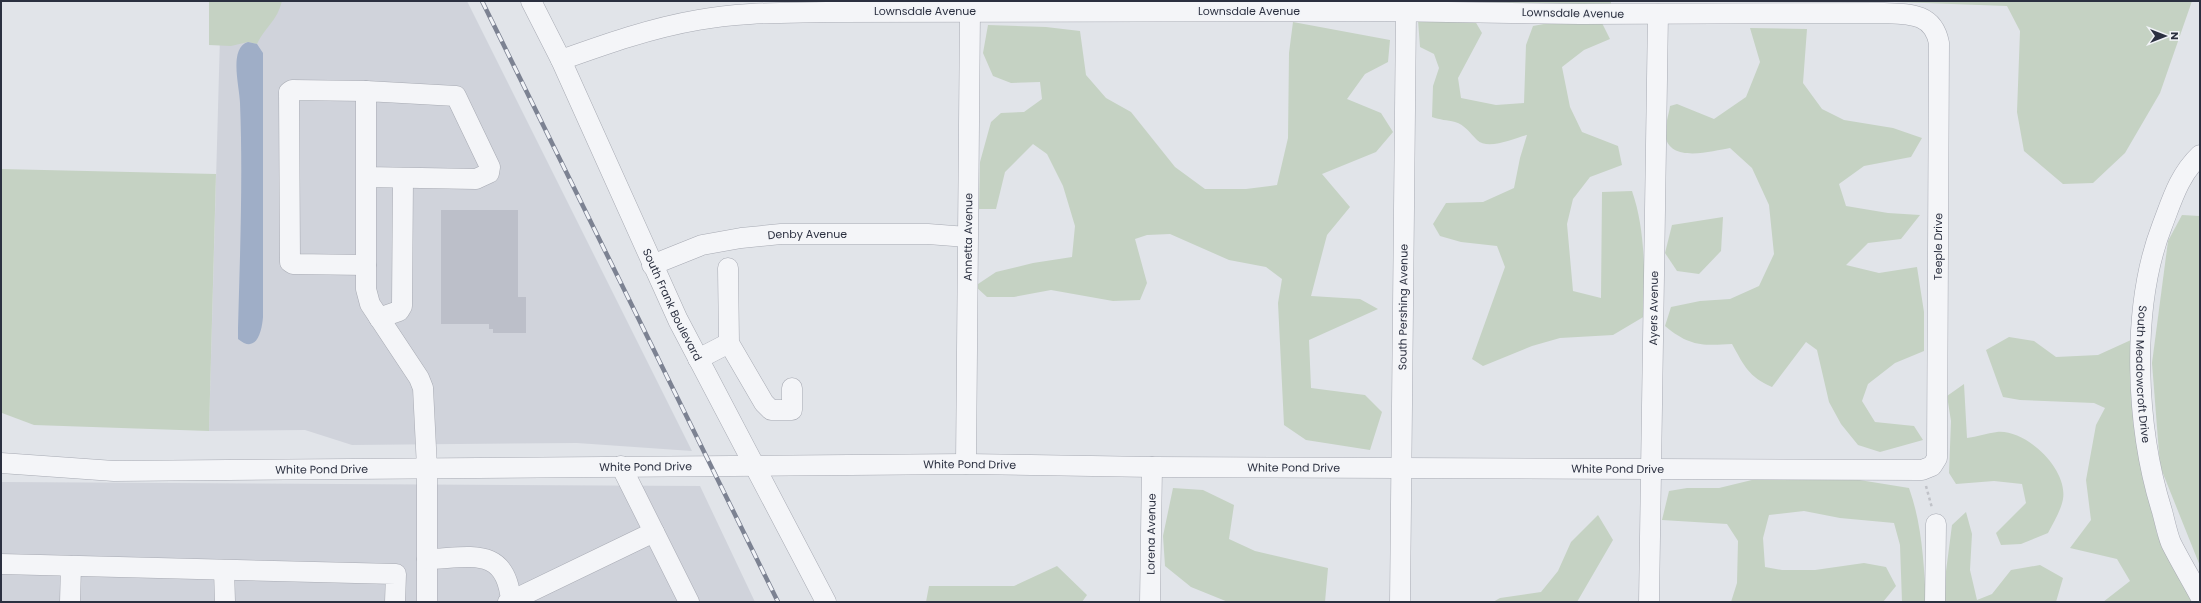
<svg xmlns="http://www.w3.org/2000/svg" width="2201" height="603" font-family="Poppins,sans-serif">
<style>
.built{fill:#d0d3db}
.green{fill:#c5d2c3}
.water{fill:#9faec7}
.building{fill:#bcbfc9}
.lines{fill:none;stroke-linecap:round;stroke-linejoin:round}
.minor-casing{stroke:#a7aab3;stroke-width:21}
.path{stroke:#c0c2c8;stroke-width:2.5;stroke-dasharray:3 3;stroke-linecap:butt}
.minor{stroke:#f4f5f8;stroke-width:20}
.rail-casing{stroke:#7c8292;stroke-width:4.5}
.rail{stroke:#f1f3f7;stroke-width:3;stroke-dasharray:9;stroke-linecap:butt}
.labels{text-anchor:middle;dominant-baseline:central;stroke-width:3;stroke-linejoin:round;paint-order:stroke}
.street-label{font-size:11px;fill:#2b3040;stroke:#f1f3f7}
</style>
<rect width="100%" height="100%" fill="#e1e4e9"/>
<g class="built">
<polygon points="221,1 467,1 692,451 577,443 352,445 305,430 209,431"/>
<polygon points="1,482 700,486 755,602 1,602"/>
</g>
<g class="green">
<path d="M209 1H282C277 21 266 26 257 44L248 42 231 46 209 45Z"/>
<polygon points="1289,1 1611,1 1611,5 1291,5"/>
<polygon points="1869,1 2192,1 2160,93 2125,153 2093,183 2063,184 2024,151 2017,112 2020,31 2007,6"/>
<path d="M1576 18 1601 21 1610 39 1584 50 1562 67 1570 107 1582 132 1618 146 1622 165 1590 177 1573 199 1567 224 1573 291 1601 298 1602 192 1632 191C1646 231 1644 275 1645 316L1613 335 1560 338 1532 346 1483 366 1472 359 1505 267 1497 246 1461 242 1440 236 1433 224 1446 203 1483 202 1514 188 1520 158 1527 135C1514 138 1488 151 1477 140 1470 133 1465 125 1455 122 1447 120 1440 120 1432 117L1433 86 1439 68 1434 54 1420 47 1418 20 1475 21 1482 33 1458 78 1461 98 1496 105 1524 103 1526 45 1533 26Z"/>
<polygon points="1293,22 1390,40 1388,62 1365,74 1347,99 1381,113 1393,132 1376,152 1322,174 1350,207 1327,235 1311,296 1360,299 1378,309 1309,340 1311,388 1365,395 1382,412 1370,450 1306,440 1284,425 1278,303 1282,279 1266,267 1229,260 1170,234 1147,235 1135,239 1147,283 1140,300 1113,301 1051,290 1014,297 987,297 975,286 996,272 1033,263 1072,257 1075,226 1063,186 1047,154 1033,144 1005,172 996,209 979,209 980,162 991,122 1001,113 1024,112 1042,99 1040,82 1011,83 993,76 983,53 988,25 1046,27 1080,31 1086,75 1106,98 1131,112 1175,167 1205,189 1246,189 1277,185 1288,138 1289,53"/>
<path d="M1750 28 1807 29 1803 83 1822 109 1844 120 1893 128 1922 138 1911 157 1864 166 1839 184 1846 206 1888 213 1920 215 1901 239 1868 243 1846 265 1879 273 1917 267 1924 312V351L1895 363 1868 384 1862 401 1875 422 1914 426 1923 440 1880 452 1858 445 1841 424 1829 402 1817 350 1806 342 1772 387C1748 376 1745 367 1732 344 1702 346 1689 346 1665 326L1671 307 1700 301 1730 299 1759 286 1774 254 1769 205 1752 168 1730 148C1712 151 1668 164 1665 134 1665 125 1669 114 1670 106L1677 104 1714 119 1746 97 1760 62Z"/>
<polygon points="1,169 216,174 209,431 34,425 2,413"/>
<polygon points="2182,215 2200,216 2200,566 2160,466 2152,363 2168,241"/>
<polygon points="1723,217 1721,251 1699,274 1677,271 1665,253 1672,225"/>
<polygon points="2009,337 2034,341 2056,357 2098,355 2131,340 2145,476 2157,534 2193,602 2103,602 2130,581 2117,559 2070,548 2091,520 2086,480 2096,425 2105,408 2094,403 2020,400 2003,397 1986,350"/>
<path d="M1964 384 1967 438C1977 437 1987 433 1997 432 2026 429 2068 469 2063 499 2061 510 2054 522 2048 533L2021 544 2001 545 1996 533 2026 503 2022 484 1994 481 1956 484 1949 473 1951 421 1947 396Z"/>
<path d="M1793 477H1841L1909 488C1922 524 1924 564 1926 602H1902L1900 545 1894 523 1840 518 1804 511 1769 515 1763 538 1765 567 1782 570H1815L1864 563 1886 567 1896 586 1883 602H1731L1737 583 1738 541 1727 524 1662 520 1669 491 1687 488H1719L1756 479Z"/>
<polygon points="1173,488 1203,490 1234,505 1229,539 1255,551 1328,568 1325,602 1228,602 1191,587 1165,566 1163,536"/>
<polygon points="1966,512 1972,534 1970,570 1977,600 1992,594 2011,570 2040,565 2063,578 2056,602 1942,602 1952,525"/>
<polygon points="1598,515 1613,540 1577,602 1493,602 1500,598 1541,592 1558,571 1571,542"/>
<polygon points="1057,566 1087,595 1082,602 926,602 929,586 1014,586"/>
</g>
<path class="water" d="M248 42 257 44 263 53V317C262 330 257 355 238 339V328C240 254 243 178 240 103 240 88 228 48 248 42Z"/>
<polygon class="building" points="441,210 518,210 518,297 526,297 526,333 493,333 493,329 489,329 489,324 441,324"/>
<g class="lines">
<g class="minor-casing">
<g id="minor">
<path id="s1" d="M531 1 561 60 678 320 826 602"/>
<path id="s2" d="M2200 155C2179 175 2172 200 2162 226 2130 309 2136 428 2162 511 2165 522 2167 533 2171 543 2180 561 2191 579 2200 596"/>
<polyline points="366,177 476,179 489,173 490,167 456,96 366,91 366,289 370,304 419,378 423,388 427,468 427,602"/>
<polyline points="366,265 293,264 290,262 289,92 292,90 366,91"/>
<path id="s3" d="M652 265 702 245 741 238 781 234H928L967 237"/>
<polyline points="728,268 729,343 764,403 771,410 792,410 792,388"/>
<polyline points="379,318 399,311 402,306 403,178"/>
<polyline points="698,359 729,343"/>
<path id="s4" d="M1 463 114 471 966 464 1152 467 1922 470 1932 466 1937 458 1939 43C1933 13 1910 14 1884 13L1580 14 1385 11 826 12C784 13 740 12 698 20 651 28 606 44 561 60"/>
<path id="s5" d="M966 464 970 11"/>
<polyline points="621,466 689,602"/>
<path d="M427 559C470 558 506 545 511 601L508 602"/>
<polyline points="1,564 396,574 395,602"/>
<polyline points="224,570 225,602"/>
<polyline points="511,601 654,532"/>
<polyline points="70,602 71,566"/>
<path id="s6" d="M1150 602 1152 467"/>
<path id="s7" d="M1400 602 1406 12"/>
<path id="s8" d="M1649 602 1658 14"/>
<polyline points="1935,602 1936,524"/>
</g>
</g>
<polyline class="path" points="1926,486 1932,508"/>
<use href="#minor" class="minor"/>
<g class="rail-casing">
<polyline id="rail" points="482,1 778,602"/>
</g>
<use href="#rail" class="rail"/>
</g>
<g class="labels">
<g class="street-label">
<text x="925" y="11">Lownsdale Avenue</text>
<text x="1249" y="11">Lownsdale Avenue</text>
<text transform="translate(1573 13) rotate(1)">Lownsdale Avenue</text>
<text stroke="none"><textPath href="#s3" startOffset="160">Denby Avenue</textPath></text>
<text stroke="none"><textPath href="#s5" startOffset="227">Annetta Avenue</textPath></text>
<text stroke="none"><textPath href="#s4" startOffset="2153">Teeple Drive</textPath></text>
<text stroke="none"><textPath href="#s1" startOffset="335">South Frank Boulevard</textPath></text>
<text stroke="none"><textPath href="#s7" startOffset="295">South Pershing Avenue</textPath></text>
<text stroke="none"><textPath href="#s8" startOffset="294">Ayers Avenue</textPath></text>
<text stroke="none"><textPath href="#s2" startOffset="232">South Meadowcroft Drive</textPath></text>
<text stroke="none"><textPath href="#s4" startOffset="969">White Pond Drive</textPath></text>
<text stroke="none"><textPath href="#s4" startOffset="645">White Pond Drive</textPath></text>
<text stroke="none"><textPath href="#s4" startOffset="1293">White Pond Drive</textPath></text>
<text stroke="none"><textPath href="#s4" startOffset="1617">White Pond Drive</textPath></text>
<text stroke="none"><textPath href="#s4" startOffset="321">White Pond Drive</textPath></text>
<text stroke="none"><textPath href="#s6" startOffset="68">Lorena Avenue</textPath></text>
</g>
</g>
<rect width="2201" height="603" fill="none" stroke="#2b3040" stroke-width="4"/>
<g transform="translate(2165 36) rotate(90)" stroke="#f1f3f7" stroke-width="3" paint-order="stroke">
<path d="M0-3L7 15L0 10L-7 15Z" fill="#2b3040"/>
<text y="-6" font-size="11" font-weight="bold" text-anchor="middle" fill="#2b3040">N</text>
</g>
</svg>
